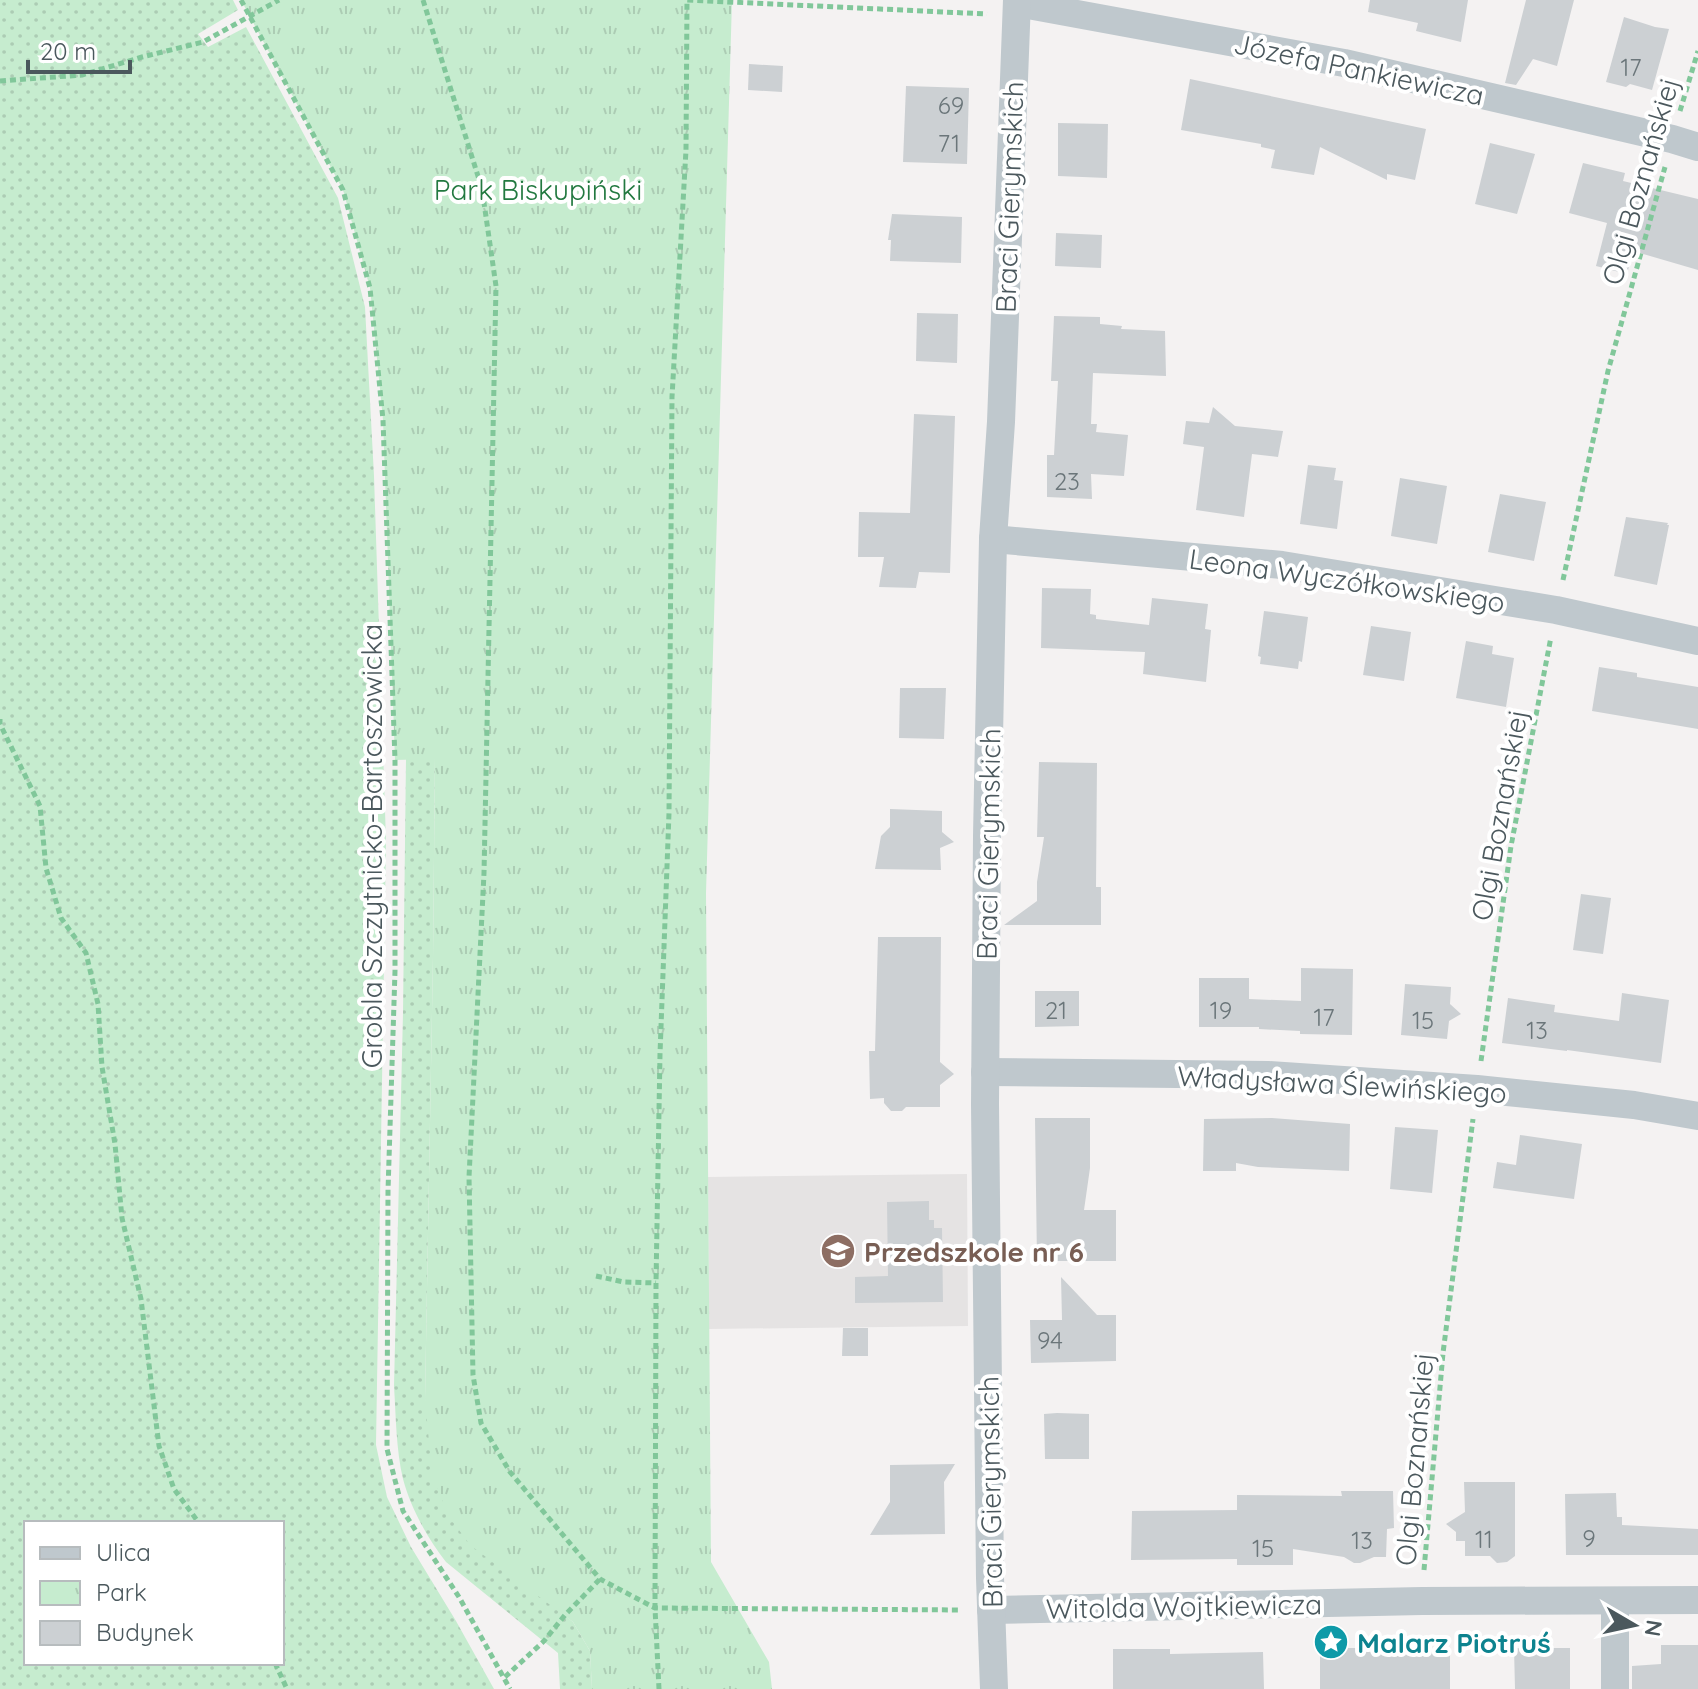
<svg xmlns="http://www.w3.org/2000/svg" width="1698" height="1689" font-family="Quicksand,sans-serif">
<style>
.education{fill:#e5e3e3}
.grass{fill:url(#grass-dots);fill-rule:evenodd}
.park{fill:url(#park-tufts)}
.building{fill:#ccd0d3}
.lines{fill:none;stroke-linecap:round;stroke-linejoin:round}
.path{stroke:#81c79a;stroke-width:5;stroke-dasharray:6 4;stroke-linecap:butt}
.minor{stroke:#bfc8cd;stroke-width:28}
.labels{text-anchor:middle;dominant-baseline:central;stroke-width:8;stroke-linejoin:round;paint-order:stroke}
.number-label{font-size:24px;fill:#6b767a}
.street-label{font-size:28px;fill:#4b585d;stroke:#fff}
.park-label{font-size:28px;fill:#227940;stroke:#fff}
.education-label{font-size:28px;font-weight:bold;fill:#785e54;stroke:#fff;text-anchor:start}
.culture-label{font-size:28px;font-weight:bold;fill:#0d838f;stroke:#fff;text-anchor:start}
</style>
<defs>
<pattern id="grass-dots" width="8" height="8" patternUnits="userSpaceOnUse" patternTransform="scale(2)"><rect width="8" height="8" fill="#c6eccf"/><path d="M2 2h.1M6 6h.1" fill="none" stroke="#acccb4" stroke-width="1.8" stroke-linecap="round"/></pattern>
<pattern id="park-tufts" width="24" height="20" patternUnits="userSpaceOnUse" patternTransform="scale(2)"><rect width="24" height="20" fill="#c6eccf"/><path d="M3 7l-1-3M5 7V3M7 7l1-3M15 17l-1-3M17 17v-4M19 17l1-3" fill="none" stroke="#acccb4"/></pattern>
</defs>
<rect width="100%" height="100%" fill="#f4f2f2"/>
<polygon class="education" points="967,1174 968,1326 709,1329 708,1177"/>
<g class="grass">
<path d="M0 0H233L238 10 198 34 208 47 246 27 338 198 365 307 374 476 386 841 376 1445 387 1497 411 1547 456 1621 494 1689H0ZM282 1523V1663H26V1523Z"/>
<path d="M435 758 433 957 425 1399 553 1606 573 1622 590 1651 592 1689H560L558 1653 446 1562C428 1539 411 1509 403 1479 396 1449 396 1417 394 1386L403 1013 406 759Z"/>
</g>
<polygon class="park" points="241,0 732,0 706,893 711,1562 769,1662 772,1689 592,1689 590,1651 573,1622 470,1545 448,1515 432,1474 425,1399 433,957 435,759 395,760 383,420 370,288 343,190"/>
<g class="building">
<polygon points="1370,0 1468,0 1461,42 1416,31 1418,23 1368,12"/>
<polygon points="1526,0 1574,0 1557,66 1533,59 1516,85 1505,83"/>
<polygon points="1624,17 1655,27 1669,29 1652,90 1630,84 1626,87 1606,82"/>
<polygon points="749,64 783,66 782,92 748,90"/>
<polygon points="1190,79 1426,129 1415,180 1387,174 1387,180 1320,147 1314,175 1271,168 1275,150 1261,147 1261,144 1181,130"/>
<polygon points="906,86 969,88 967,164 903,162"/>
<polygon points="1058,123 1108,124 1107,178 1058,176"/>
<polygon points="1490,143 1535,154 1517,214 1475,204"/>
<polygon points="1583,163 1625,173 1623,181 1698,199 1698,270 1633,251 1627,274 1596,266 1607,223 1569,213"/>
<polygon points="892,214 962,217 961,263 890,261 891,240 888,240"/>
<polygon points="1056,233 1102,235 1101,268 1055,266"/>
<polygon points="917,313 958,314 957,363 916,361"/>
<polygon points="1054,316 1100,317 1100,324 1122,326 1121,329 1165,331 1166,376 1093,373 1091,424 1097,424 1096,432 1128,435 1124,476 1091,474 1092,499 1047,497 1047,455 1054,455 1058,381 1051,381"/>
<polygon points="1213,407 1235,426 1283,431 1278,457 1252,454 1244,517 1196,510 1204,447 1183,444 1186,421 1209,423"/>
<polygon points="914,414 955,416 950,573 919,572 916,588 879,587 884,557 858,557 859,512 910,513"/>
<polygon points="1308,465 1336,468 1334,480 1343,481 1337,529 1300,524"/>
<polygon points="1400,478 1447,486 1437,544 1391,536"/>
<polygon points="1500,494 1546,502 1534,561 1488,552"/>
<polygon points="1626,517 1668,523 1667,525 1669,525 1657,585 1614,576"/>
<polygon points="1042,588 1091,589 1090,614 1096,615 1096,619 1149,625 1152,598 1208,604 1205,629 1211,630 1206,682 1143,674 1145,652 1041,648"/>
<polygon points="1264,611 1308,617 1302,662 1299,661 1298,669 1260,664 1261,657 1258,656"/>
<polygon points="1371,626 1411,632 1404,681 1363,675"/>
<polygon points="1466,641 1493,646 1492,654 1514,658 1506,707 1456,698"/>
<polygon points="1599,667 1637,673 1637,677 1698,687 1698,729 1592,711"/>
<polygon points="900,688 946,688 944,739 899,738"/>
<polygon points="1039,762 1097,763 1096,887 1101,887 1101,925 1004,925 1037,901 1037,882 1044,837 1037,837"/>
<polygon points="890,809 942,811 942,832 954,842 940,848 941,870 875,869 881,836 890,827"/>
<polygon points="1581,894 1611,898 1603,954 1573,950"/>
<polygon points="878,937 941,937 940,1062 954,1074 940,1085 940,1107 906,1107 902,1111 891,1111 884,1103 884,1098 870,1099 869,1051 875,1051"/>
<polygon points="1301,968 1353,969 1352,1035 1300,1034 1300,1031 1259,1029 1259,1027 1199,1027 1199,978 1249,978 1249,999 1301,1001"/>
<polygon points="1405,984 1451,987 1450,1004 1461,1014 1449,1021 1447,1039 1401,1035"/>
<polygon points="1035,991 1079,991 1079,1026 1035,1027"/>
<polygon points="1622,993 1669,1000 1661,1063 1567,1050 1567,1051 1502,1043 1508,998 1555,1005 1554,1012 1619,1021"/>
<polygon points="1035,1118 1090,1118 1090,1168 1084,1210 1116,1210 1116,1261 1037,1261"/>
<polygon points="1272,1118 1350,1124 1349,1171 1258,1167 1236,1163 1236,1171 1203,1171 1204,1119"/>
<polygon points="1395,1127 1438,1130 1432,1193 1390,1189"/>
<polygon points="1520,1135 1582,1144 1574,1199 1493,1188 1497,1162 1516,1165"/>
<polygon points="929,1201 929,1220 934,1220 934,1228 942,1228 943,1302 855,1303 855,1277 888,1276 887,1202"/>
<polygon points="1061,1277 1097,1315 1116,1315 1116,1361 1031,1363 1030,1320 1062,1320"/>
<polygon points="843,1328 868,1328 868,1356 842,1356"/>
<polygon points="1057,1413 1089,1414 1089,1459 1045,1459 1044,1414"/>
<polygon points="955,1464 944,1482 945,1534 870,1535 890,1502 890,1465"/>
<polygon points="1464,1482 1515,1482 1515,1556 1507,1562 1497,1563 1490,1556 1465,1556 1465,1541 1456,1541 1456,1532 1446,1524 1465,1512"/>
<polygon points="1341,1491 1393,1491 1394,1528 1387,1529 1386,1557 1374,1557 1360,1563 1354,1563 1344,1557 1293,1549 1293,1565 1237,1565 1237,1559 1131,1560 1132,1511 1237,1510 1237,1495 1342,1496"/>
<polygon points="1616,1493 1617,1517 1622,1517 1622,1525 1698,1529 1698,1555 1566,1555 1565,1494"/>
<polygon points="1541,1635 1550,1648 1570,1648 1570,1689 1515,1689 1514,1648 1535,1648"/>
<polygon points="1661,1645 1698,1645 1698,1689 1632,1689 1632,1666 1661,1664"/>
<polygon points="1320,1648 1365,1648 1365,1651 1450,1650 1450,1689 1320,1689"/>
<polygon points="1113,1649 1170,1649 1170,1654 1263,1652 1264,1689 1113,1689"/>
</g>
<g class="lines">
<g class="path">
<polyline points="241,0 343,190 370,288 383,420 395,760 395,971 388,1191 387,1449 403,1511 459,1597 510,1689"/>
<polyline points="423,0 482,189 496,286 484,873 469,1177 473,1375 481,1423 510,1472 600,1579 655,1608 961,1610"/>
<polyline points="0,81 82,75 142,57 203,42 279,0"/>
<polyline points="1680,111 1698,51"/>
<polyline points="1563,580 1608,371 1665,167"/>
<polyline points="0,719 0,724 40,806 46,868 61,918 86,953 98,1004 102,1067 115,1144 122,1218 141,1299 159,1446 174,1489 199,1523"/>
<polyline points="1481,1061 1511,846 1551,637"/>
<polyline points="596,1276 624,1282 656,1283"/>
<polyline points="1424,1570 1443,1353 1473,1119"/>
<polyline points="275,1663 287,1689"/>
<polyline points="505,1677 544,1641 565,1615 600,1579"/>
<polyline points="659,1689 655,1608 656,1283 660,1054 669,813 672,397 686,150 687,0 987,14"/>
</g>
<g class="minor">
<polyline points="1017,3 1344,63 1672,139 1698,147"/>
<polyline points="993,539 1282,565 1556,610 1698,641"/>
<polyline points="985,1072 1268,1075 1477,1089 1634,1105 1698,1116"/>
<polyline points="1615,1602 1615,1689"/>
<polyline points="991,1610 1422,1601 1698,1600"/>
<polyline points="994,1689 990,1578 985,1104 987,836 993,539 1001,422 1017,0"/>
</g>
</g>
<defs>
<g id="school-disc" transform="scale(1.8)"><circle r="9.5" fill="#8d6e63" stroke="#fff"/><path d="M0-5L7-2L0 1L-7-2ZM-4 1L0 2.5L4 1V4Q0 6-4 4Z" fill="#fff"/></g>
<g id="sight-disc" transform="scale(1.8)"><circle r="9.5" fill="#0f9aa8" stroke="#fff"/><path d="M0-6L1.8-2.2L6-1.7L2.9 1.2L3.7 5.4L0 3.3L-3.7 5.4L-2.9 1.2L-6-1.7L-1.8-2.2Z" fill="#fff"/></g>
</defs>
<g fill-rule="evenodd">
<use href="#school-disc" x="838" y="1251"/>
<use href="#sight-disc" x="1331" y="1642"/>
</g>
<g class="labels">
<g class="number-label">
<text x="1631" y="67">17</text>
<text x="951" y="105">69</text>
<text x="949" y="143">71</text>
<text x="1067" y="481">23</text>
<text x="1056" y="1010">21</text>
<text x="1221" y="1010">19</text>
<text x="1324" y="1017">17</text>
<text x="1423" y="1020">15</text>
<text x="1537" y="1030">13</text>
<text x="1050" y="1340">94</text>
<text x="1589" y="1538">9</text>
<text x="1484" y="1539">11</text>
<text x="1362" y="1540">13</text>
<text x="1263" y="1548">15</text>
</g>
<g class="street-label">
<text transform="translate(1359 69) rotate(12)">Józefa Pankiewicza</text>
<text transform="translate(1640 181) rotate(-74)">Olgi Boznańskiej</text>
<text transform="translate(1009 197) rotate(-88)">Braci Gierymskich</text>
<text transform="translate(1347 580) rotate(8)">Leona Wyczółkowskiego</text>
<text transform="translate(1499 815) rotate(-80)">Olgi Boznańskiej</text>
<text transform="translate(988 844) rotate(-89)">Braci Gierymskich</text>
<text transform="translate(371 846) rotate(-90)">Grobla Szczytnicko-Bartoszowicka</text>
<text transform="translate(1342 1084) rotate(3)">Władysława Ślewińskiego</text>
<text transform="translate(1414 1459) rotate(-85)">Olgi Boznańskiej</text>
<text transform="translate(990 1492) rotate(-91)">Braci Gierymskich</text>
<text transform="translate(1184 1606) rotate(-1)">Witolda Wojtkiewicza</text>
</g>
<g class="park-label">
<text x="538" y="189">Park Biskupiński</text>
</g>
<g class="education-label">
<text x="864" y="1251">Przedszkole nr 6</text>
</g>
<g class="culture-label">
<text x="1357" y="1642">Malarz Piotruś</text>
</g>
</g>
<rect x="24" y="1521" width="260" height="144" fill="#ffffff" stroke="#b7bcbe" stroke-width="2"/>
<rect x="40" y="1547" width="40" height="12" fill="#bfc8cd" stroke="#b7bcbe" stroke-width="2"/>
<text x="96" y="1561" font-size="24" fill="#4b585d">Ulica</text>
<rect x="40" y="1581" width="40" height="24" fill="url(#park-tufts)" stroke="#b7bcbe" stroke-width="2"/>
<text x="96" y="1601" font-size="24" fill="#4b585d">Park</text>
<rect x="40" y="1621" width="40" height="24" fill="#ccd0d3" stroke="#b7bcbe" stroke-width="2"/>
<text x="96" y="1641" font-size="24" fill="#4b585d">Budynek</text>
<g transform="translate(1634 1625) rotate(99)" stroke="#ffffff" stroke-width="6" paint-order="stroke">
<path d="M0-6L14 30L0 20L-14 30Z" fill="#4b585d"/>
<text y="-12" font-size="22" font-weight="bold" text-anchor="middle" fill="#4b585d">N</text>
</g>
<path d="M28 60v12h102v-12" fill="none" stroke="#4b585d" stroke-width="4"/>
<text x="40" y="60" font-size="24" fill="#4b585d" stroke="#ffffff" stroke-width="6" paint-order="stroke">20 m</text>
</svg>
